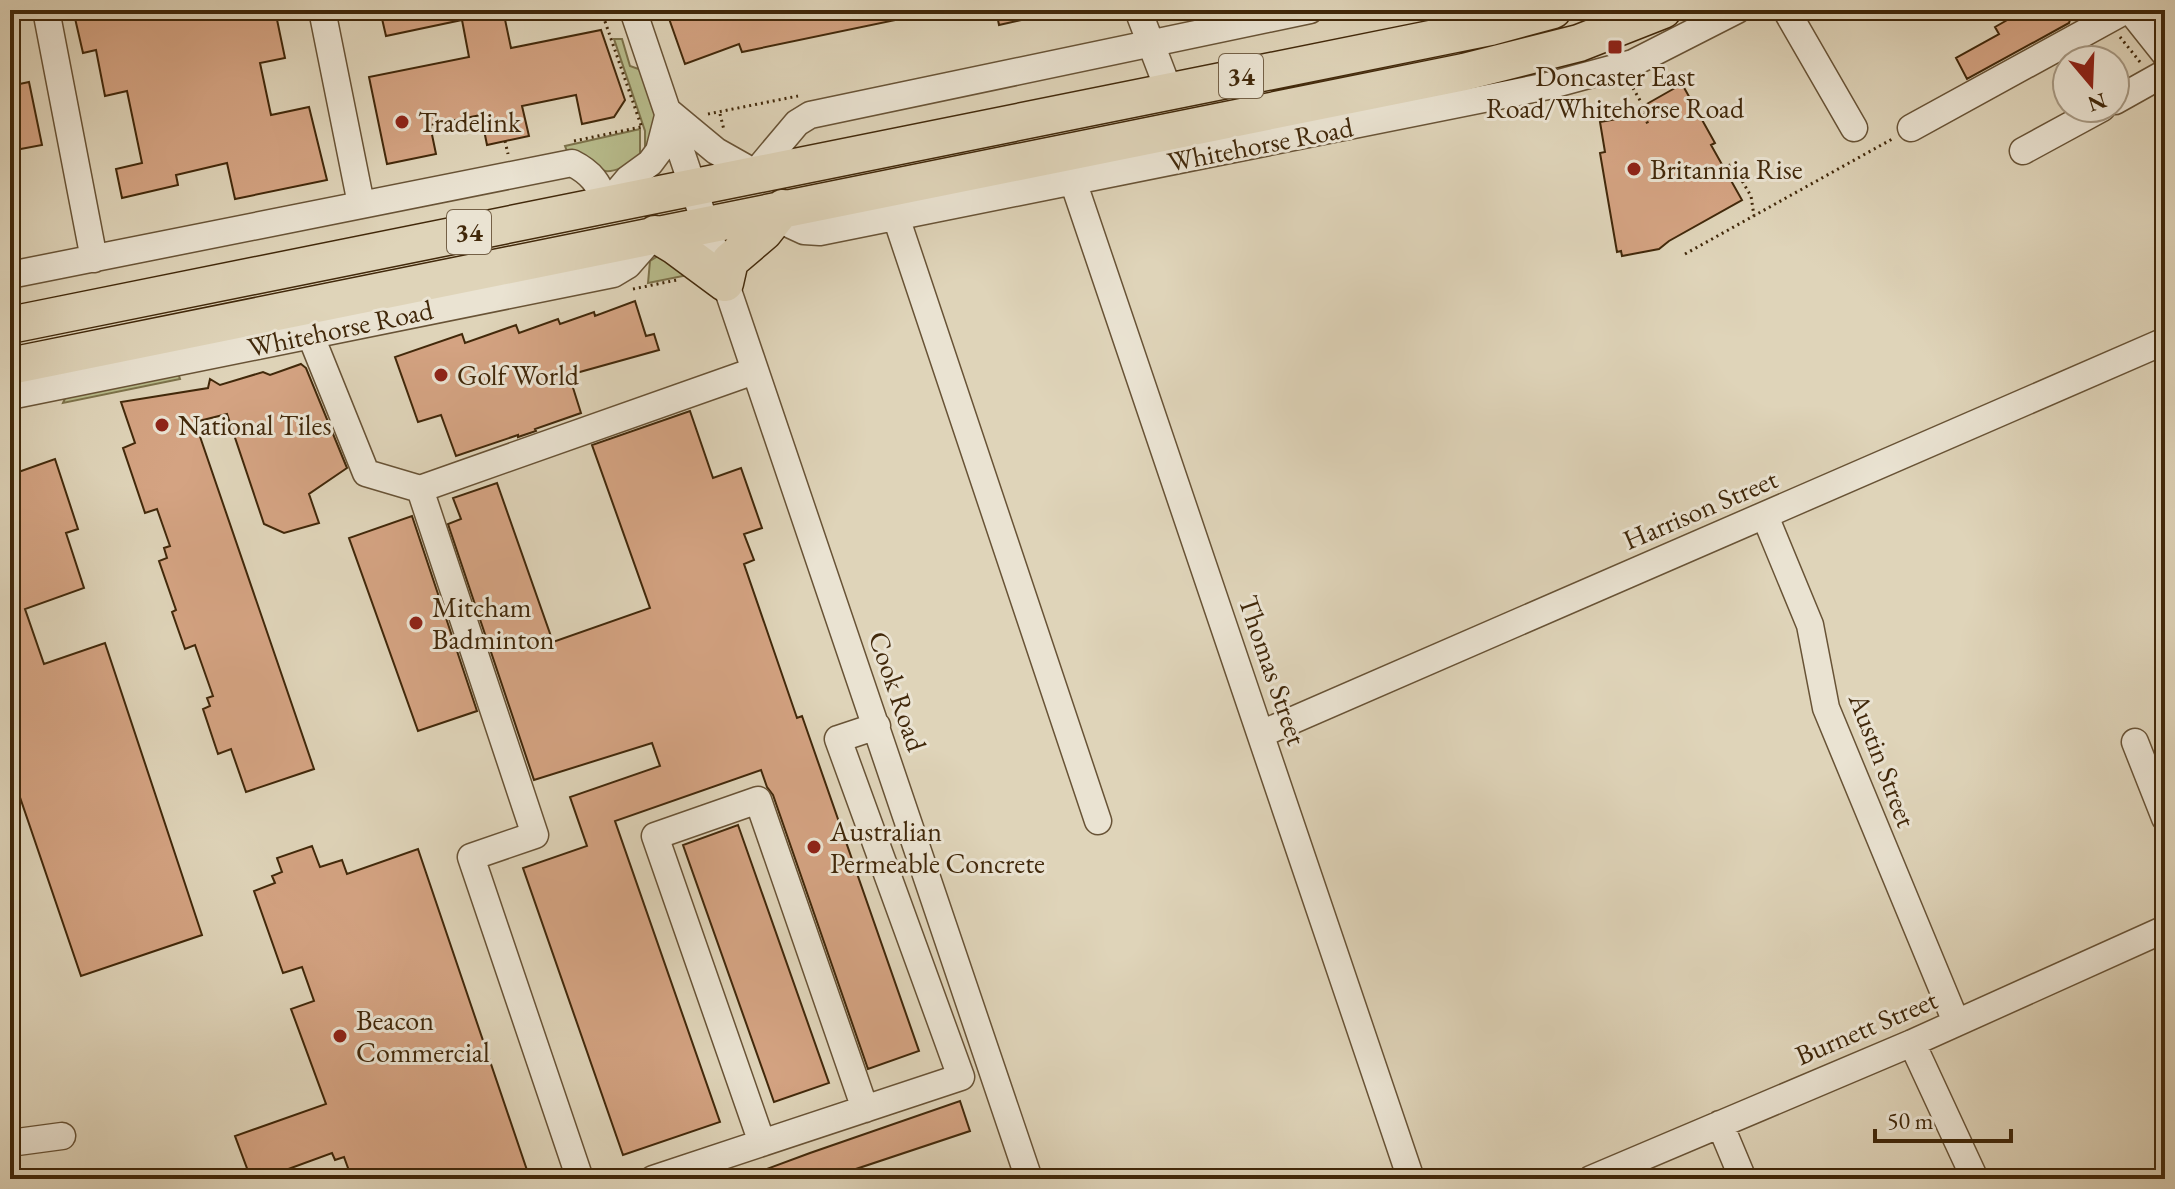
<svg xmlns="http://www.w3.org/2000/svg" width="2175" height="1189" font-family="'EB Garamond',serif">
<rect width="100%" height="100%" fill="#dfd4b9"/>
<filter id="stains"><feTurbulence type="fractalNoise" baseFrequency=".0025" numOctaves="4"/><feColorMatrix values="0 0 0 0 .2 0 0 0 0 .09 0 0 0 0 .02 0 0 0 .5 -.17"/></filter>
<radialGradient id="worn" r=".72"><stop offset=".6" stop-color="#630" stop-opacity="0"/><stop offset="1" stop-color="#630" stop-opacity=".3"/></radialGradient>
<path fill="#b7bb8b" stroke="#7c724a" stroke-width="2" d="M 614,39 L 622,39 L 630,66 L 647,72 L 657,122 L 645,153 L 645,131 Z
M 640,129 L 640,158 C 603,181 601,171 567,151 L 565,146 Z
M 658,256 L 680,259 L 683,276 L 648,283 L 650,261 Z
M 178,373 L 180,379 L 63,403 L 66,396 Z"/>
<path fill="#d4a382" stroke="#41280a" stroke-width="2" d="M 91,10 L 275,10 L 285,58 L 260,63 L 271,115 L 309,107 L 327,180 L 235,199 L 227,163 L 176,175 L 178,185 L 122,198 L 116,169 L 142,163 L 127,91 L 105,96 L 96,50 L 83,53 L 74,14 Z
M 380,10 L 503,10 L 511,48 L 601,30 L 625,100 L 614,117 L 582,124 L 576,95 L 522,106 L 529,136 L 487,145 L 481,115 L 430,125 L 436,154 L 387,164 L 369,77 L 469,57 L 462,20 L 386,36 Z
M 666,10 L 910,10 L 910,17 L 742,52 L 739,44 L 685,64 Z
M 996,10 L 1038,10 L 1039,16 L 999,25 Z
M 2013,10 L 2073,10 L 2069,23 L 1967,79 L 1956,58 L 1999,34 L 1995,27 L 2016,15 Z
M 29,82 L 42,145 L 10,151 L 10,86 Z
M 1682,84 L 1715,143 L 1711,145 L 1742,200 L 1669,241 L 1659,249 L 1622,256 L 1621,251 L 1617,252 L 1607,194 L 1600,153 L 1605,152 L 1600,122 L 1650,113 L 1645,105 Z
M 635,301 L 646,336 L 654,334 L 659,350 L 569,375 L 581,413 L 535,429 L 536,431 L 518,437 L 518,435 L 456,456 L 441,415 L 418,422 L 395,357 L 462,334 L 465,343 L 516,325 L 519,333 L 558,319 L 560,324 L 594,312 L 595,316 Z
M 301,364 L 306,368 L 347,468 L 309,494 L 319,523 L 284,533 L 264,524 L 227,414 L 195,422 L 314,769 L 246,792 L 231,749 L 218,754 L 203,709 L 210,706 L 207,698 L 213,696 L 195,645 L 185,649 L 172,612 L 176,610 L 159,561 L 167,558 L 164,548 L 170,546 L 157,509 L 145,513 L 123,448 L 135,443 L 121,402 L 208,388 L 210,379 L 220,385 L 263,372 L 270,375 Z
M 690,411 L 713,478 L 741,468 L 762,528 L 744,534 L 754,560 L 744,564 L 797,718 L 802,716 L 919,1051 L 868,1069 L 773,795 L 767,787 L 761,770 L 615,821 L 720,1122 L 623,1155 L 523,868 L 587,846 L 570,797 L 660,766 L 652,743 L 534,780 L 448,524 L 461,519 L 453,498 L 497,483 L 553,642 L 650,608 L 592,445 Z
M 55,459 L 78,529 L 66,533 L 84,588 L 25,609 L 44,664 L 105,643 L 202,935 L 81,976 L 10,768 L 10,475 Z
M 412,516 L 477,711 L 418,731 L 349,538 Z
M 738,825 L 829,1083 L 774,1102 L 683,845 Z
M 312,846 L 320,867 L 342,860 L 347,874 L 418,849 L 530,1179 L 352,1179 L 344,1157 L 335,1160 L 332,1153 L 261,1179 L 251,1179 L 235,1136 L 326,1104 L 291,1009 L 314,1001 L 302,967 L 283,973 L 254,891 L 275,883 L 272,876 L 282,872 L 277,858 Z
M 960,1101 L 970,1131 L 853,1170 L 856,1179 L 745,1179 L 745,1177 L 810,1153 Z"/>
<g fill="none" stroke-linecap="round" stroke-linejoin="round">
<g stroke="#685336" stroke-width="29">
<path id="minor" d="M 46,10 L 94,259
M 322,10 L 361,204
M 633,10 L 1029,1179
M 1138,10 L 1169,91
M 1786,10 L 1854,128
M 2130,10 L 2165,54
M 2115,101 L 2165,73
M 1911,128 L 2126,10
M 2023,151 L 2102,108
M 1073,181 L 1411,1179
M 783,208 L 791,225 L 804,231 L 820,232 L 1548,86 L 1633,63 L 1737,10
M 896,217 L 1098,821
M 10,275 L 572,163 C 592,173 598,183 607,204 L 628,179 L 650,163 L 659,151 L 669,112 L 716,151 L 755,173 L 797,123 L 810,115 L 1310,10
M 310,334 L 366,473 L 420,489 L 754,371
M 10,396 L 613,274 L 628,265 L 655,234
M 420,489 L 535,835 L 471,857 L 580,1179
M 1765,516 L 1810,625 L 1826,708 L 1956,1022
M 1261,734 L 2165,341
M 2135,742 L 2165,818
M 1912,1043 L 1975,1179
M 1720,1124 L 1743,1179
M 10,1143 L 62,1136
M 762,1143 L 655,836 L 758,800 L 865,1109
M 653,1179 L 961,1077 L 838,739 L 877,726
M 1591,1179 L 1912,1043 L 2165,929"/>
</g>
<g stroke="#41280a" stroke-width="39">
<path id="highway" d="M 655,234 L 675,246 L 725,283 L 730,261 L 764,232 L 783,208
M 10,325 L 1490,27 L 1553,10
M 10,366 L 1464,72 L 1579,43 L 1663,10"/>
</g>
<path stroke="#41280a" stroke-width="3" stroke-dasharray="2 4" stroke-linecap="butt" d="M 601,10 L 642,128
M 2120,37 L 2140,62
M 1633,88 L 1649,116
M 1646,112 L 1643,114 L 1648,124
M 708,114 L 798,96
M 720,114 L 724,130
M 505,141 L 508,154
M 574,141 L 641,127
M 1723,168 L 1732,164 L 1751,196 L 1754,216
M 1685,254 L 1894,138
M 633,289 L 677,280"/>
<use href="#minor" stroke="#eae3d2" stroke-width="26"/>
<use href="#highway" stroke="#dfd4b9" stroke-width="36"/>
</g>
<g fill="#8f2418" stroke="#eae3d2" stroke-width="3">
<rect x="1607" y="39" width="16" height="16" rx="4"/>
<circle cx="402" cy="122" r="8"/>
<circle cx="1634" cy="169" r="8"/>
<circle cx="441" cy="375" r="8"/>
<circle cx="162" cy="425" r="8"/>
<circle cx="416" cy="623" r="8"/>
<circle cx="814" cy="847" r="8"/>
<circle cx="340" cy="1036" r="8"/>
</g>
<g text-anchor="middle" stroke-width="6" stroke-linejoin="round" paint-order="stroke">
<g fill="#eae3d2" stroke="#746046" stroke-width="2">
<rect x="1219" y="54" width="44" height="44" rx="6"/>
<rect x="447" y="210" width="44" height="44" rx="6"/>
</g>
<g font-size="26" font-weight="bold" fill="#41280a">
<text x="1241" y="85">34</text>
<text x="469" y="241">34</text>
</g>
<g font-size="28" fill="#41280a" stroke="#eae3d2" text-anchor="start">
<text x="1615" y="86" text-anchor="middle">Doncaster East<tspan x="1615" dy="32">Road/Whitehorse Road</tspan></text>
<text x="418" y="132">Tradelink</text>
<text x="1650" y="179">Britannia Rise</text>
<text x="457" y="385">Golf World</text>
<text x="178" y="435">National Tiles</text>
<text x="432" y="617">Mitcham<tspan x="432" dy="32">Badminton</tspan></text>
<text x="830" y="841">Australian<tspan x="830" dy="32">Permeable Concrete</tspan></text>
<text x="356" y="1030">Beacon<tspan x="356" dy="32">Commercial</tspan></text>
</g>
<g font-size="28" fill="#41280a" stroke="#eae3d2">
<text transform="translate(1260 144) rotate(-11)" y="10">Whitehorse Road</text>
<text transform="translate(340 328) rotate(-12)" y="10">Whitehorse Road</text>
<text transform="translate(1700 509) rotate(-23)" y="10">Harrison Street</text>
<text transform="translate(1273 670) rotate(71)" y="10">Thomas Street</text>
<text transform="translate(898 691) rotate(71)" y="10">Cook Road</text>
<text transform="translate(1883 760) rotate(69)" y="10">Austin Street</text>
<text transform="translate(1866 1027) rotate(-23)" y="10">Burnett Street</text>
</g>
</g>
<rect width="2175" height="1189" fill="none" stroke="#dfd4b9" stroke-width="40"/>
<rect x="12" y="12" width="2151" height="1165" fill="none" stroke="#41280a" stroke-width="4"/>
<rect x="20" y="20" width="2135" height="1149" fill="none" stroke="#41280a" stroke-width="2"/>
<g transform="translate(2091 84) rotate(161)"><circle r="38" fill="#eae3d2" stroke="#a69882" stroke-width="2"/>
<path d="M0-6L14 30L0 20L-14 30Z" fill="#8f2418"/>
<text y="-12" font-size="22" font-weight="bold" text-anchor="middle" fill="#41280a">N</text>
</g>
<path d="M1875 1129v12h136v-12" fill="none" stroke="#41280a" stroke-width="4"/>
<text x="1887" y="1129" font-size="24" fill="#41280a" stroke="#eae3d2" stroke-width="6" paint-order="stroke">50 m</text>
<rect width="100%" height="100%" filter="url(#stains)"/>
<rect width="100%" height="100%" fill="url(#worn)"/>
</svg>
